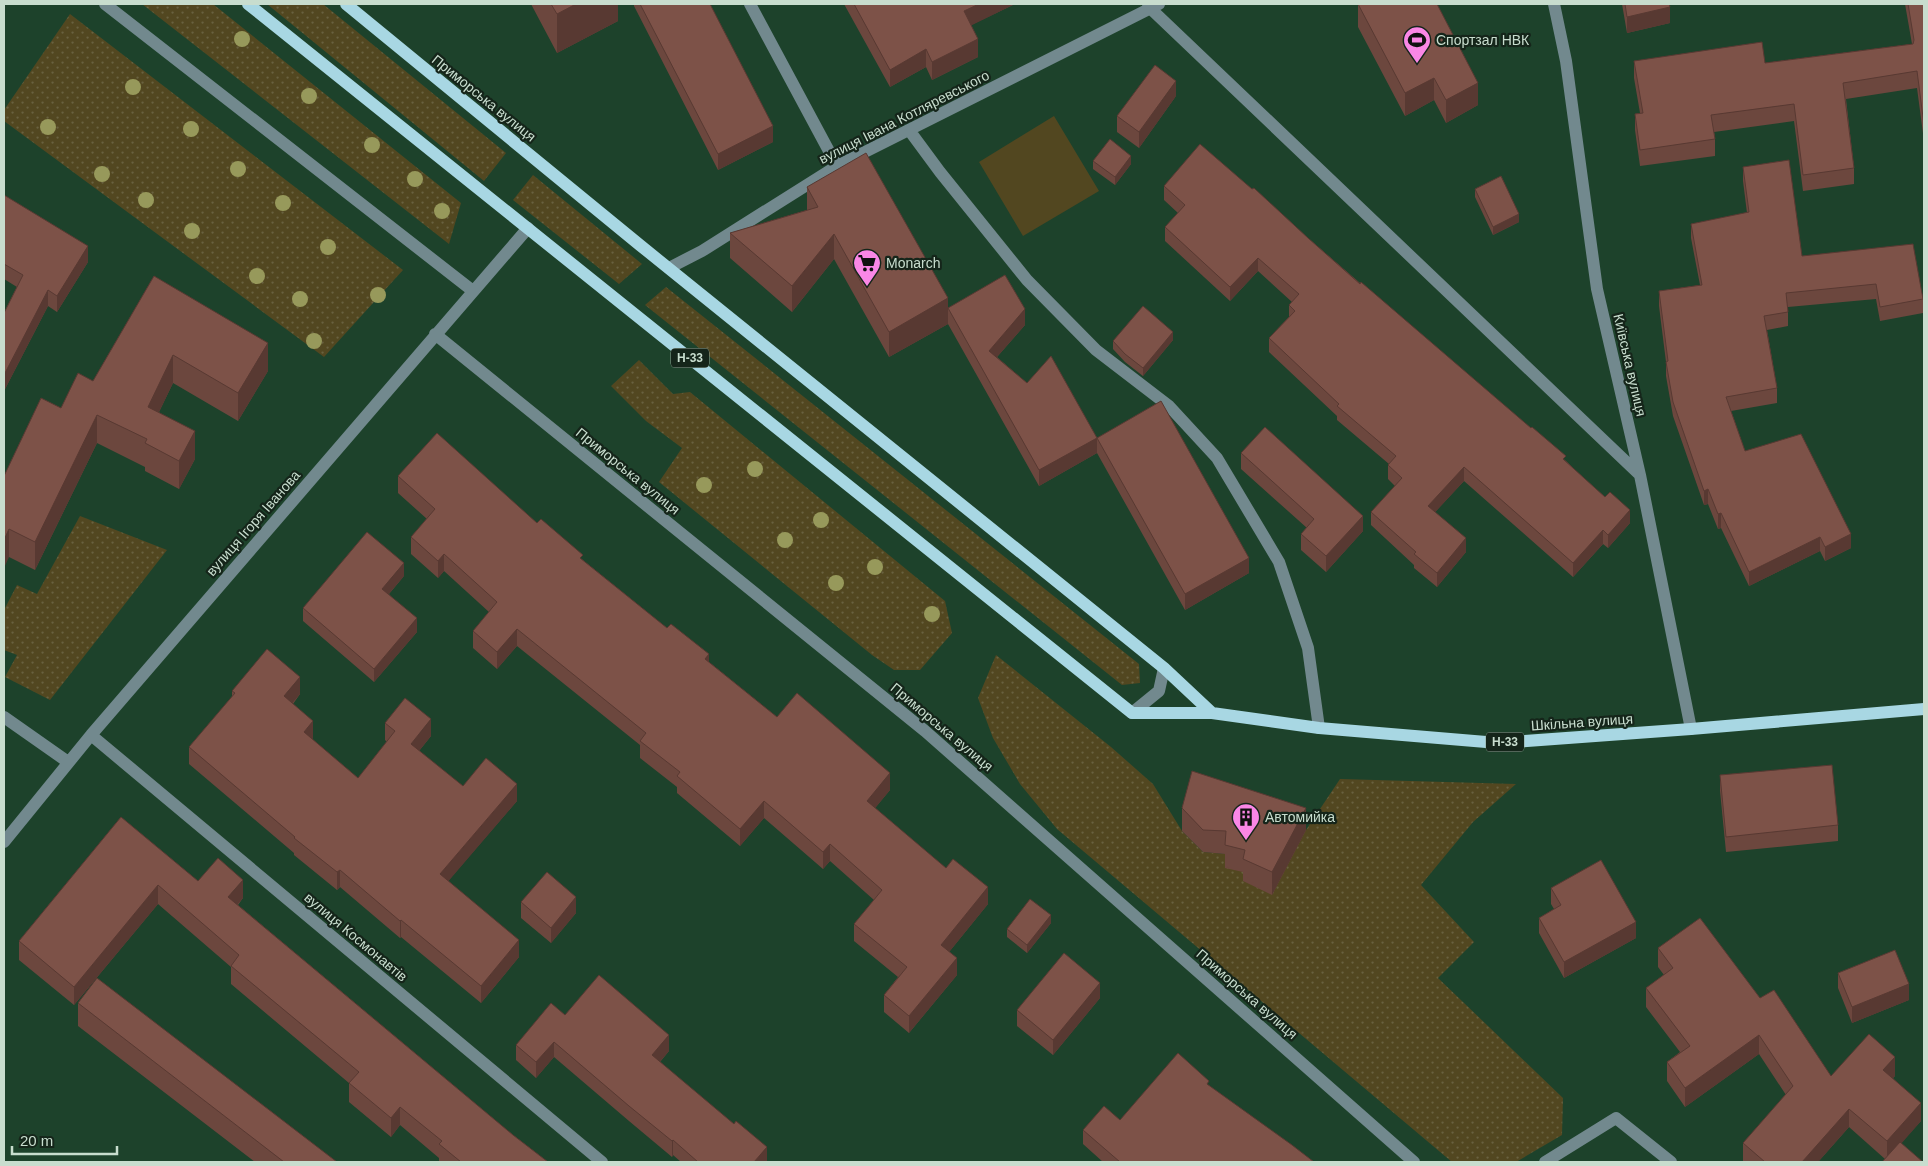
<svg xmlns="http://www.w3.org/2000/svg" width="1928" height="1166" font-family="Helvetica,sans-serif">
<defs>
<pattern id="grass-dots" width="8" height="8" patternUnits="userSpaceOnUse" patternTransform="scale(1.25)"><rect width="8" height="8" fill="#524720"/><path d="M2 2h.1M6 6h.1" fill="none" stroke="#69613f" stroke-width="1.8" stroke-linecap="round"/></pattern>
</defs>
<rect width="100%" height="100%" fill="#1d422b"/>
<path fill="url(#grass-dots)" d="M 142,4 L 213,4 L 461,203 L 449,244 Z
M 267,4 L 323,4 L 506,153 L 484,181 Z
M 70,14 L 403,270 L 324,357 L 4,121 L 4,110 Z
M 533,175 L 642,264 L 619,284 L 513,200 Z
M 666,287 L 1139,664 L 1140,683 L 1122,685 L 645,305 Z
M 639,360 L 673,394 L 690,392 L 945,601 L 952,633 L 920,670 L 894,670 L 872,655 L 659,482 L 682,448 L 646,421 L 611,386 Z
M 80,516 L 167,550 L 50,700 L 5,677 L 17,655 L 4,650 L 4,610 L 17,585 L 37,594 Z
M 996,655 L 1111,747 L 1153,784 L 1182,831 L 1203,852 L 1226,854 L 1306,830 L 1340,779 L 1516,784 L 1473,822 L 1421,885 L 1474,942 L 1438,978 L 1563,1098 L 1562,1135 L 1516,1162 L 1452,1162 L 1057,829 L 1020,784 L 993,738 L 978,698 Z"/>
<path fill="#524720" d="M 1054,116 L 1099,191 L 1023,236 L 979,162 Z"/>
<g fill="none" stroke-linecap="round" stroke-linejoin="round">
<path stroke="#72898e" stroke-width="12" d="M 105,4 L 473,291
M 750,4 L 837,166
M 1148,4 L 1151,9 L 1640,475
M 1554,4 L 1566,61 L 1597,289 L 1640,475 L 1691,729
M 909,130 L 940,172 L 1027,280 L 1096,350 L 1169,406 L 1217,458 L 1279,562 L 1308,648 L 1319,728
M 669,268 L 702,251 L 837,166 L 1159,4
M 435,334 L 925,731 L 1414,1162
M 1132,713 L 1159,691 L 1164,668
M 4,717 L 68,762
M 91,735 L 602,1162
M 4,842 L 91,735 L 528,228
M 1545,1162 L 1616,1118 L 1671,1162"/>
<path stroke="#a8d7e3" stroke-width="12" d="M 248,4 L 1132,713 L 1212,713 L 1319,728 L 1498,743 L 1691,729 L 1924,709
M 346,4 L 641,246 L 1164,668 L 1212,713"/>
</g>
<g fill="#97995b">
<circle cx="242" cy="39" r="8"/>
<circle cx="133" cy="87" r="8"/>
<circle cx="309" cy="96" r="8"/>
<circle cx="48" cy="127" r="8"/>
<circle cx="191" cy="129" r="8"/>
<circle cx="372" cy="145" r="8"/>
<circle cx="238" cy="169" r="8"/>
<circle cx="102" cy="174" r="8"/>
<circle cx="415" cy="179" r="8"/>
<circle cx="146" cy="200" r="8"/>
<circle cx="283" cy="203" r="8"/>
<circle cx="442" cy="211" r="8"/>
<circle cx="192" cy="231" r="8"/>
<circle cx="328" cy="247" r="8"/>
<circle cx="257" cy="276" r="8"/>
<circle cx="378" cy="295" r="8"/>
<circle cx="300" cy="299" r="8"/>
<circle cx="314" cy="341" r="8"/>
<circle cx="755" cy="469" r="8"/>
<circle cx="704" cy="485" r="8"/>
<circle cx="821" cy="520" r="8"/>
<circle cx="785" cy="540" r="8"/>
<circle cx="875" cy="567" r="8"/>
<circle cx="836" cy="583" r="8"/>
<circle cx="932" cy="614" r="8"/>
</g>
<path fill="#6c473e" d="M 531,4 L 618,4 L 618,21 L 557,53 Z
M 634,4 L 710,4 L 773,142 L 718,170 L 634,6 Z
M 844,4 L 1015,4 L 971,25 L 978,57 L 932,80 L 926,67 L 890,87 Z
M 1358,4 L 1478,105 L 1446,123 L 1434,100 L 1405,116 L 1358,27 Z
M 1622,4 L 1669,4 L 1670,23 L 1627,33 Z
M 1905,4 L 1924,4 L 1924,141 L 1917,88 L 1846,99 L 1854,168 L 1854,184 L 1803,191 L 1794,121 L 1714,132 L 1715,139 L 1715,156 L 1640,166 L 1635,130 L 1635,114 L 1640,113 L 1634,78 L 1634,61 L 1765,63 L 1912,44 Z
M 1176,96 L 1139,148 L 1117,132 L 1117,116 Z
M 1093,161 L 1131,164 L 1115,185 L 1093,169 Z
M 1743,167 L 1802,256 L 1923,299 L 1923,313 L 1880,321 L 1876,299 L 1788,307 L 1788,326 L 1767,330 L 1777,388 L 1777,403 L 1731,411 L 1745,451 L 1851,548 L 1825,561 L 1820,551 L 1749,586 L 1721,528 L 1718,529 L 1708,504 L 1704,505 L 1673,416 L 1666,376 L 1666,362 L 1659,306 L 1659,291 L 1700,285 L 1691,238 L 1691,224 L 1747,213 L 1743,181 Z
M 1164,186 L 1308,238 L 1566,461 L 1630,523 L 1608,548 L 1603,544 L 1573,577 L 1464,481 L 1435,512 L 1466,552 L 1437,587 L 1414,568 L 1414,565 L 1371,525 L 1371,512 L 1395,486 L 1388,479 L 1388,465 L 1389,464 L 1337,420 L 1337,416 L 1269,352 L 1269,338 L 1289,317 L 1289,305 L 1292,302 L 1258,271 L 1230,301 L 1165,241 L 1165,227 L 1178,213 L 1164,200 Z
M 807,187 L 948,308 L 1025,325 L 997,357 L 1027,383 L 1097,438 L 1249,573 L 1185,610 L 1097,453 L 1039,486 L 948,324 L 889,357 L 834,259 L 792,312 L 730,258 L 730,233 L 807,210 Z
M 1475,189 L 1519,222 L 1493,235 L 1475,197 Z
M 4,195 L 88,262 L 57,312 L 48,306 L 4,391 L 4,313 L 17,287 L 4,279 Z
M 154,276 L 268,371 L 238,421 L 173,383 L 159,412 L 195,459 L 179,489 L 145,471 L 145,467 L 97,443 L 35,570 L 9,557 L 4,476 L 61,408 L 93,381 Z
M 1173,340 L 1143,376 L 1125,362 L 1113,349 L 1113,341 Z
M 1241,453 L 1363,531 L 1326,572 L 1301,550 L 1301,534 L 1307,528 L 1241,469 Z
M 398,476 L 537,523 L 777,717 L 890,790 L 875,808 L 988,904 L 949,952 L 957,975 L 909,1033 L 884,1012 L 884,995 L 898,977 L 854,941 L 854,924 L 874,900 L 830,861 L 823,869 L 764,818 L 740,846 L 677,793 L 677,787 L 640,758 L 640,745 L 517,646 L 497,669 L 473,648 L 473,631 L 489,612 L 444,571 L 438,578 L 411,554 L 411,537 L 427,519 L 398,493 Z
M 404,576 L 389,594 L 417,632 L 374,682 L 303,621 L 303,608 Z
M 232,691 L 300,694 L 293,704 L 313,738 L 312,739 L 358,778 L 387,742 L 385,740 L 385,723 L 431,736 L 419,751 L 463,786 L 517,801 L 448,881 L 519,957 L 481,1003 L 401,937 L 400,938 L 340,887 L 337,890 L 294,855 L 294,853 L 189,764 L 189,747 L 232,697 Z
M 1720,775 L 1838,825 L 1838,841 L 1726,852 L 1720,791 Z
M 1182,808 L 1306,830 L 1272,895 L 1243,881 L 1243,872 L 1225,868 L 1225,854 L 1203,852 L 1182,831 Z
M 121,817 L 198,881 L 243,898 L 238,905 L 513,1135 L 548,1162 L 439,1162 L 439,1158 L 400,1125 L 391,1137 L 349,1102 L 349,1083 L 231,984 L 231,967 L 158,904 L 74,1005 L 19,960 L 19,941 Z
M 1551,888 L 1636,938 L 1564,978 L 1539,933 L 1539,918 L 1554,909 L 1551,904 Z
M 521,902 L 576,913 L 551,943 L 521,918 Z
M 1051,923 L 1027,953 L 1007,937 L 1007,929 Z
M 1658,948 L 1760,998 L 1831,1076 L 1895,1076 L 1893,1078 L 1921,1121 L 1901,1143 L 1885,1159 L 1849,1127 L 1818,1162 L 1743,1162 L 1743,1143 L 1786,1095 L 1759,1054 L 1685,1107 L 1667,1081 L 1667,1062 L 1680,1052 L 1646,1007 L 1646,988 L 1664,975 L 1658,967 Z
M 1838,973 L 1909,1000 L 1852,1023 L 1838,988 Z
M 1100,998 L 1053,1055 L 1017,1026 L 1017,1010 Z
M 78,1003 L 337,1162 L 255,1162 L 78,1026 Z
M 565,1015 L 669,1051 L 660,1062 L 767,1162 L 681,1162 L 673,1155 L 672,1157 L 629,1121 L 554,1057 L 536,1078 L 516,1060 L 516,1045 Z
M 1209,1086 L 1314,1162 L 1103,1162 L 1083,1144 L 1083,1130 L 1120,1120 Z"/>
<path fill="#583932" d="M 576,4 L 618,4 L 618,21 L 557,53 L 557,14 Z
M 979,4 L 1015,4 L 964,29 L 964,11 Z
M 1670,7 L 1670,23 L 1627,33 L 1627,17 Z
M 978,39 L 978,57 L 932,80 L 932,62 Z
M 926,49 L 926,67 L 890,87 L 890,70 Z
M 1434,78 L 1434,100 L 1405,116 L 1405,93 Z
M 1176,81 L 1176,96 L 1139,148 L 1139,132 Z
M 1478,83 L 1478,105 L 1446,123 L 1446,100 Z
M 773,126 L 773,142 L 718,170 L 718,154 Z
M 1131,156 L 1131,164 L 1115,185 L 1115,177 Z
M 1519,214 L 1519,222 L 1493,235 L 1493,227 Z
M 834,234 L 834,259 L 792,312 L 792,286 Z
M 88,246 L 88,262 L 57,312 L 57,296 Z
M 1258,258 L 1258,271 L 1230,301 L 1230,287 Z
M 48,290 L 48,306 L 4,391 L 4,375 Z
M 948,298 L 948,324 L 889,357 L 889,332 Z
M 1025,309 L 1025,325 L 989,366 L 989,351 Z
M 1173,332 L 1173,340 L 1143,376 L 1143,368 Z
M 268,343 L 268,371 L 238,421 L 238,393 Z
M 173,355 L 173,383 L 148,435 L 148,407 Z
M 97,415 L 97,443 L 35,570 L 35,542 Z
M 195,431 L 195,459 L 179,489 L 179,461 Z
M 1097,438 L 1097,453 L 1039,486 L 1039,470 Z
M 1464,467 L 1464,481 L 1428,520 L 1428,506 Z
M 1708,489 L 1708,504 L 1704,505 L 1704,491 Z
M 1630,510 L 1630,523 L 1608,548 L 1608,535 Z
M 1721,513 L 1721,528 L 1718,529 L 1718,514 Z
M 1363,516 L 1363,531 L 1326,572 L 1326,556 Z
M 9,529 L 9,557 L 4,568 L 4,540 Z
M 1603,530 L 1603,544 L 1573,577 L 1573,563 Z
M 1851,534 L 1851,548 L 1825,561 L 1825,547 Z
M 1820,537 L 1820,551 L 1749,586 L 1749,572 Z
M 1466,538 L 1466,552 L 1437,587 L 1437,573 Z
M 444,554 L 444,571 L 438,578 L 438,561 Z
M 1249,558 L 1249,573 L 1185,610 L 1185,594 Z
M 404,563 L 404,576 L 382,602 L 382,589 Z
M 417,618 L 417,632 L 374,682 L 374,669 Z
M 517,629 L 517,646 L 497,669 L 497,652 Z
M 709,654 L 709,671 L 705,659 Z
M 300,677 L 300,694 L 284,713 L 284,696 Z
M 431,719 L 431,736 L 411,761 L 411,744 Z
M 313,721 L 313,738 L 304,749 L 304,732 Z
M 890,773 L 890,790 L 867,818 L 867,801 Z
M 517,784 L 517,801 L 440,891 L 440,874 Z
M 764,801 L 764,818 L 740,846 L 740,829 Z
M 1306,808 L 1306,830 L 1272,895 L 1272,872 Z
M 830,844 L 830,861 L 823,869 L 823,852 Z
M 340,870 L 340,887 L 337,890 L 337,872 Z
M 243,880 L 243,898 L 228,915 L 228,897 Z
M 158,885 L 158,904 L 74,1005 L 74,987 Z
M 988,887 L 988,904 L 941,962 L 941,945 Z
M 576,897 L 576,913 L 551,943 L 551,928 Z
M 1051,915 L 1051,923 L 1027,953 L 1027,945 Z
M 401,920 L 401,937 L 400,938 L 400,921 Z
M 1636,922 L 1636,938 L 1564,978 L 1564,962 Z
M 519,940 L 519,957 L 481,1003 L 481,986 Z
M 957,958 L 957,975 L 909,1033 L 909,1016 Z
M 1100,983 L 1100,998 L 1053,1055 L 1053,1040 Z
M 1909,984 L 1909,1000 L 1852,1023 L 1852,1007 Z
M 669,1035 L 669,1051 L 652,1071 L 652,1055 Z
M 1759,1035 L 1759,1054 L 1685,1107 L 1685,1088 Z
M 554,1042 L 554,1057 L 536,1078 L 536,1062 Z
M 1895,1057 L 1895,1076 L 1883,1089 L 1883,1070 Z
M 1921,1103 L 1921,1121 L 1887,1160 L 1887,1141 Z
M 400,1107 L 400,1125 L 391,1137 L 391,1118 Z
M 1849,1109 L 1849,1127 L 1818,1162 L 1802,1162 Z
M 673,1140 L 673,1155 L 672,1157 L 672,1141 Z
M 767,1147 L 767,1162 L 754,1162 Z"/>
<path fill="#7d5248" stroke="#583932" d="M 551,4 L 576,4 L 557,14 Z
M 640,4 L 710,4 L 773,126 L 718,154 Z
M 854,4 L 979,4 L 964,11 L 978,39 L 932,62 L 926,49 L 890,70 Z
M 1358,4 L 1437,4 L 1478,83 L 1446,100 L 1434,78 L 1405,93 Z
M 1625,4 L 1669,4 L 1670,7 L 1627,17 Z
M 1908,4 L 1924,4 L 1924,125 L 1917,71 L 1843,83 L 1854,168 L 1803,175 L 1794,104 L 1711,115 L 1715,139 L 1640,150 L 1635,114 L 1643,113 L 1634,61 L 1762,42 L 1765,63 L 1913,44 L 1914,40 Z
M 1155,65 L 1176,81 L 1139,132 L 1117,116 Z
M 1110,139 L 1131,156 L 1115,177 L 1093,161 Z
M 1200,144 L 1252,189 L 1254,188 L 1308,238 L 1360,284 L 1361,282 L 1531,428 L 1532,427 L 1566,456 L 1563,459 L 1605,497 L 1610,492 L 1630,510 L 1608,535 L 1603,530 L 1573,563 L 1464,467 L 1428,506 L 1466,538 L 1437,573 L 1414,554 L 1416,552 L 1371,512 L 1402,478 L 1388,465 L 1396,456 L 1337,406 L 1339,404 L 1269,338 L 1295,311 L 1289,305 L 1299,294 L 1258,258 L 1230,287 L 1165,227 L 1185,205 L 1164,186 Z
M 866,153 L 948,298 L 889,332 L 834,234 L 792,286 L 730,233 L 818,207 L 807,187 Z
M 1789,160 L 1802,256 L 1913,244 L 1923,299 L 1880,307 L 1876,284 L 1786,293 L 1788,312 L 1764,316 L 1777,388 L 1726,397 L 1745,451 L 1801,434 L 1851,534 L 1825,547 L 1820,537 L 1749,572 L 1721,513 L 1718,514 L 1708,489 L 1704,491 L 1673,402 L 1666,362 L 1668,361 L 1659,291 L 1702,285 L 1691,224 L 1749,212 L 1743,167 Z
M 1501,176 L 1519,214 L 1493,227 L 1475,189 Z
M 4,195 L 88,246 L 57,296 L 48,290 L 4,375 L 4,313 L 23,275 L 4,264 Z
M 1005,275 L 1025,309 L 989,351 L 1027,383 L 1051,356 L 1097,438 L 1039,470 L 948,308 Z
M 154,276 L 268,343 L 238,393 L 173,355 L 148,407 L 195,431 L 179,461 L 145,443 L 147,439 L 97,415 L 35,542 L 9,529 L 4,540 L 4,476 L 41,398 L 61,408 L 78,373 L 93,381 Z
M 1143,306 L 1173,332 L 1143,368 L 1125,354 L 1113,341 Z
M 1161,401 L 1249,558 L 1185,594 L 1097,438 Z
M 1265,427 L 1363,516 L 1326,556 L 1301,534 L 1314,519 L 1241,453 Z
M 437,433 L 537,523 L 541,519 L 583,555 L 580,558 L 667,628 L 671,624 L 709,654 L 705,659 L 777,717 L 797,693 L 890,773 L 867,801 L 946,868 L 953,859 L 988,887 L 941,945 L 957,958 L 909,1016 L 884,995 L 907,967 L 854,924 L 882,890 L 830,844 L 823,852 L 764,801 L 740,829 L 677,776 L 680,772 L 640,741 L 646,733 L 517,629 L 497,652 L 473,631 L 497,602 L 444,554 L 438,561 L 411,537 L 435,509 L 398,476 Z
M 367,532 L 404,563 L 382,589 L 417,618 L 374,669 L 303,608 Z
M 267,649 L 300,677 L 284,696 L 313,721 L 304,732 L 358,778 L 395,731 L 385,723 L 405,698 L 431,719 L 411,744 L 463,786 L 486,758 L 517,784 L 440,874 L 519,940 L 481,986 L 401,920 L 400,921 L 340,870 L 337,872 L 294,838 L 295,837 L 189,747 L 235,693 L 232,691 Z
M 1832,765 L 1838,825 L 1726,837 L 1720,775 Z
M 1192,771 L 1306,808 L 1272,872 L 1243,859 L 1245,850 L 1225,845 L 1226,831 L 1203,830 L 1182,808 Z
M 121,817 L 198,881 L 218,858 L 243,880 L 228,897 L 513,1135 L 548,1162 L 461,1162 L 439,1144 L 442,1141 L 400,1107 L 391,1118 L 349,1083 L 359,1072 L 231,966 L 239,955 L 158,885 L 74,987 L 19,941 Z
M 1601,860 L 1636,922 L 1564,962 L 1539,918 L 1561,905 L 1551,888 Z
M 547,872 L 576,897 L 551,928 L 521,902 Z
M 1030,899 L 1051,915 L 1027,945 L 1007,929 Z
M 1700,918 L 1760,998 L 1774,990 L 1831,1076 L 1869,1034 L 1895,1057 L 1883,1070 L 1921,1103 L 1887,1141 L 1849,1109 L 1802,1162 L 1765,1162 L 1743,1143 L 1793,1086 L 1759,1035 L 1685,1088 L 1667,1062 L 1690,1046 L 1646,988 L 1673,968 L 1658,948 Z
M 1895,950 L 1909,984 L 1852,1007 L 1838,973 Z
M 1064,953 L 1100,983 L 1053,1040 L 1017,1010 Z
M 599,975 L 669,1035 L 652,1055 L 734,1124 L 736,1121 L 767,1147 L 754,1162 L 698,1162 L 673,1140 L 672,1141 L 629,1106 L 554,1042 L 536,1062 L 516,1045 L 551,1003 L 565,1015 Z
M 97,978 L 337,1162 L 284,1162 L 78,1003 Z
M 1178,1053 L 1209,1081 L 1207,1084 L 1292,1145 L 1314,1162 L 1120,1162 L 1083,1130 L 1104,1106 L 1120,1120 Z
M 1900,1142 L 1923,1162 L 1882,1162 Z"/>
<defs>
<g id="stadium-pin" transform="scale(1.4375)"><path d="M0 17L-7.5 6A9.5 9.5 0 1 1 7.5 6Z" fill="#fa87e6" stroke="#15251a"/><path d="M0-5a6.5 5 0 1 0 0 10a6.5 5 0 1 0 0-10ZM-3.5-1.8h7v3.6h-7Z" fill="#111"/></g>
<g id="supermarket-pin" transform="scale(1.4375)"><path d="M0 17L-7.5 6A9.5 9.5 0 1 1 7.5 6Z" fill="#fa87e6" stroke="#15251a"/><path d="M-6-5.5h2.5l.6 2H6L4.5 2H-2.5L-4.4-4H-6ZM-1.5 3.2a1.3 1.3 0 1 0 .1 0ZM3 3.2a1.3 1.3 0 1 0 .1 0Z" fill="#111"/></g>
<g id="building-pin" transform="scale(1.4375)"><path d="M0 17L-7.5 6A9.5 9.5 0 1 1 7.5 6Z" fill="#fa87e6" stroke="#15251a"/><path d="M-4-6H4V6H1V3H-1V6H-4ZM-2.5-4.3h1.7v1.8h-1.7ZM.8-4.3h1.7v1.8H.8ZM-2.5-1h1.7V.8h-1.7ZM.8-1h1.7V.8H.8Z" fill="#111"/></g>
</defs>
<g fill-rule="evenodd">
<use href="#stadium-pin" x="1417" y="40"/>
<use href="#supermarket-pin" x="867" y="263"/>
<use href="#building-pin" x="1246" y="817"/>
</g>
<g text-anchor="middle" stroke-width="4.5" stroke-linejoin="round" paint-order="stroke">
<g fill="#15251a" stroke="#92a698" stroke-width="1">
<rect x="671" y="348.5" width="38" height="19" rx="4"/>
<rect x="1486" y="732.5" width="38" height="19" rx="4"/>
</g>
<g font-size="12" font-weight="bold" fill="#c8ddce">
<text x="690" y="362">Н-33</text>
<text x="1505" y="746">Н-33</text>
</g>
<g font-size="14" fill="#c8ddce" stroke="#15251a" text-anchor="start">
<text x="1436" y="45">Спортзал НВК</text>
<text x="886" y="268">Monarch</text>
<text x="1265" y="822">Автомийка</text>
</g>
<g font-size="14" fill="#c8ddce" stroke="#15251a">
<text transform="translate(484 98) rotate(39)" y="5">Приморська вулиця</text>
<text transform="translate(904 117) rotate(-27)" y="5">вулиця Івана Котляревського</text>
<text transform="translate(1630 365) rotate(77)" y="5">Київська вулиця</text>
<text transform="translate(628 471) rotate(39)" y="5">Приморська вулиця</text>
<text transform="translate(253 523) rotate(-49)" y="5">вулиця Ігоря Іванова</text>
<text transform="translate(1582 722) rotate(-4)" y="5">Шкільна вулиця</text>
<text transform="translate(942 727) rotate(40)" y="5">Приморська вулиця</text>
<text transform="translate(356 937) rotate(40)" y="5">вулиця Космонавтів</text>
<text transform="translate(1247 994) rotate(41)" y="5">Приморська вулиця</text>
</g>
</g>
<rect width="1928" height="1166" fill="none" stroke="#c8ddce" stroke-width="10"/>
<path d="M12 1146v8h105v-8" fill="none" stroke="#c8ddce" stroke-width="2.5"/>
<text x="20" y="1146" font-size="15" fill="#c8ddce" stroke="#15251a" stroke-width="4" paint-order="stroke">20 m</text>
</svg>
